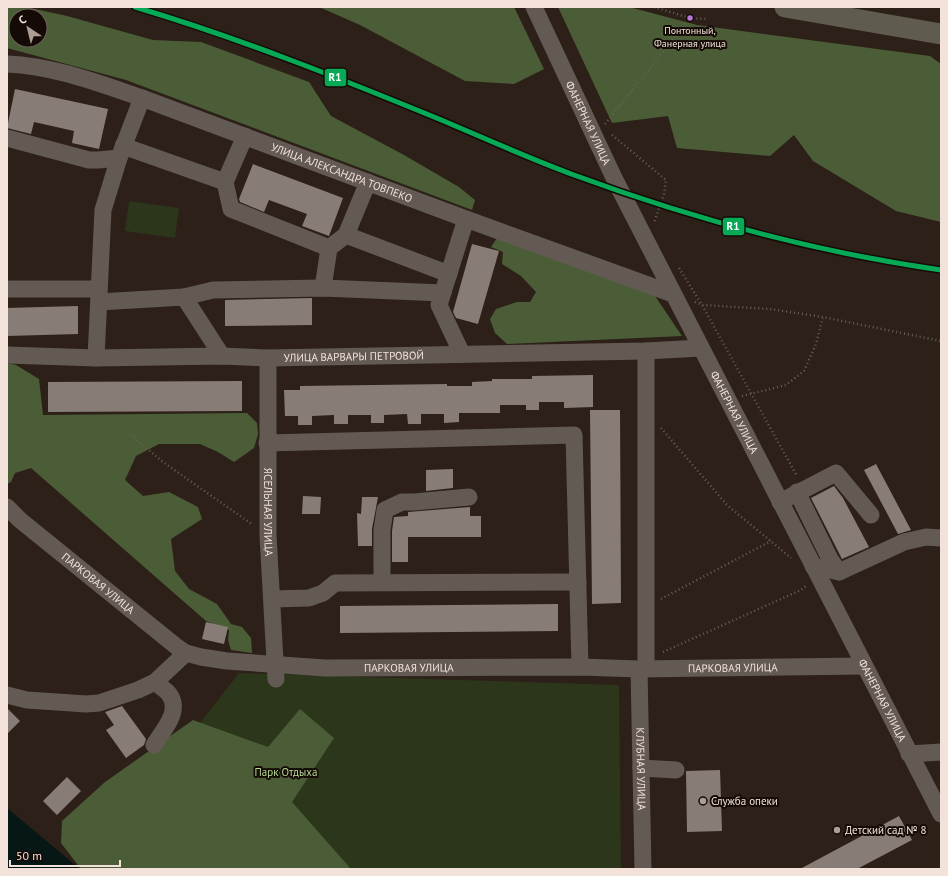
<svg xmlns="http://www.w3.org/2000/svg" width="948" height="876" font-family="'PT Sans',sans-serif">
<rect width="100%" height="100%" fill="#2d2018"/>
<path fill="#2b361b" d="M 129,201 L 179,208 L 175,238 L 125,231 Z
M 239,673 L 619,685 L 621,869 L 86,869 Z"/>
<path fill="#4b5d36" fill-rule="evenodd" d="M 7,7 L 26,7 L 67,16 L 153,40 L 201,42 L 309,82 L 331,116 L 404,155 L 459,187 L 475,200 L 472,210 L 126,80 L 7,48 ZM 16,16 L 40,16 L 40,40 L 16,40 Z
M 319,7 L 514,7 L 544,69 L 514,84 L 465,81 L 360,25 Z
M 558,7 L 629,7 L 697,25 L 930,56 L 941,64 L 941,222 L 896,211 L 813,161 L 794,135 L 770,156 L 677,148 L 668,116 L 612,123 Z
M 497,238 L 651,290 L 682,336 L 507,344 L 495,333 L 490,319 L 496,309 L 517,302 L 530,302 L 536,292 L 521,276 L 502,264 L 503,252 L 491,247 Z
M 7,363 L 16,365 L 39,379 L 43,415 L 247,413 L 257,423 L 258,434 L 254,448 L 234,462 L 218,452 L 200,444 L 159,444 L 136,456 L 125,480 L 143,496 L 169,492 L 198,507 L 202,519 L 171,539 L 175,571 L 189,589 L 217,604 L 231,624 L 242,627 L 251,638 L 252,653 L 231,650 L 228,640 L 229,630 L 206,621 L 31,468 L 15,473 L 11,482 L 7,484 Z
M 300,709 L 334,738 L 292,802 L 351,869 L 81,869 L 61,843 L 62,821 L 105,782 L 193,720 L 268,747 Z"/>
<path fill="#061716" d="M 7,808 L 80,869 L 7,869 Z"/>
<path fill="#887d76" d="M 15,89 L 108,109 L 99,149 L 72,143 L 74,131 L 34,122 L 31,134 L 7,128 Z
M 253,164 L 343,198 L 329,236 L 302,226 L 307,214 L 269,200 L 264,212 L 240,202 L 239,199 Z
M 472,244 L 499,251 L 478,324 L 456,318 L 453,312 Z
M 312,298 L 312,325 L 225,326 L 225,300 Z
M 78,306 L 78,334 L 7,336 L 7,308 Z
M 593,375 L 593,407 L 564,408 L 564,402 L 539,402 L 539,410 L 526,410 L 526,405 L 500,405 L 500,413 L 459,413 L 459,422 L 444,423 L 444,414 L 421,414 L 421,424 L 408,424 L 407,414 L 384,415 L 384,423 L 371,423 L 371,415 L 348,415 L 348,424 L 334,424 L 334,415 L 312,416 L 312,425 L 298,425 L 298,416 L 285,416 L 284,390 L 300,390 L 300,386 L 447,384 L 447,386 L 472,386 L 472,382 L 492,381 L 492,379 L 532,379 L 532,376 Z
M 242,381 L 242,411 L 48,412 L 48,382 Z
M 590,410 L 620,410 L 621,603 L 592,604 Z
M 876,464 L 911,530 L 898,534 L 864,470 Z
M 453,469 L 453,488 L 426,491 L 426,470 Z
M 834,486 L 843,498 L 869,547 L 842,559 L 811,498 Z
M 303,496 L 321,497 L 320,514 L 302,514 Z
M 362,497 L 378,497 L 372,529 L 372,546 L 358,546 L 357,513 L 361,514 Z
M 470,507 L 470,516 L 481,516 L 481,537 L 408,537 L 408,562 L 392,562 L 392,531 L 394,517 L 408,516 L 408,512 Z
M 558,604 L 558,631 L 340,633 L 340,606 Z
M 206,622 L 228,627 L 224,644 L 202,639 Z
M 122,706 L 146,739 L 144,745 L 126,758 L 106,730 L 114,725 L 105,712 Z
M 7,708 L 20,721 L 7,734 Z
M 720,770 L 722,831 L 687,832 L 686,771 Z
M 67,777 L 81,791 L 57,815 L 43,801 Z
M 899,816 L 912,840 L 857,869 L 800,869 Z"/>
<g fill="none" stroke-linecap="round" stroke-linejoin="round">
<path stroke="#685f59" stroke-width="2.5" stroke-dasharray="1 3" stroke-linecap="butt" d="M 654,7 L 690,18 L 708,19
M 605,124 L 690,18
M 612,135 L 666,180 L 664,194 L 654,223
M 679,268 L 702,305 L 797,476
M 695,302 L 702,305 L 770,309 L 823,317 L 941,341
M 742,396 L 786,385 L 804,371 L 816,344 L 823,317
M 661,428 L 727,505 L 791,558
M 131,435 L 163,462 L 253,525
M 661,599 L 771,541
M 663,652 L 801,590 L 807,585"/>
<g stroke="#645a54" stroke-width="17">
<path id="s1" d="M 534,7 L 615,180 L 941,814"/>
<path id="s2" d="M 7,64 C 54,66 98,83 142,98 L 466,219 L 673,294"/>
<path d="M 245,136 L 225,182 L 231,209 L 329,248"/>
<path d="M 7,138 L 89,160 L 98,160 L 119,158"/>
<path d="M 123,146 L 225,182"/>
<path d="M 346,235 L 449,274"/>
<path d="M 323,288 L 329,248 L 346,235 L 368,182"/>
<path d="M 7,289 L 99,289"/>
<path d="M 184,297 L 213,290 L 323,288 L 443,293"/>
<path d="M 99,302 L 184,297 L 222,356"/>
<path d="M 646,351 L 646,668"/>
<path d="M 462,354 L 439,305 L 466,219"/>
<path id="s3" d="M 7,355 L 96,358 L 222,356 L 268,358 L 646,351 L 701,348"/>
<path d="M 96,358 L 103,210 L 119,158 L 142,98"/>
<path id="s4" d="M 268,358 L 268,535 L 276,679"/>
<path d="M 267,443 L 574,435 L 580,667"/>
<path d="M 797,492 L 830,559 L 839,572"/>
<path d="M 780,502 L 836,473 L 871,515"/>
<path id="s5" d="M 7,507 L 20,520 L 177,647 L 186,653 L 201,657 L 227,661 L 325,668 L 580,667 L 639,669 L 864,666"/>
<path d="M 813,566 L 839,572 L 904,542 L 926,537 L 941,538"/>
<path d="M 382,582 L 382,530 L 385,510 L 402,502 L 414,502 L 469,497"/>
<path d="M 272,599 L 309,598 L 323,593 L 335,583 L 578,582"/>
<path id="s6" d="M 639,669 L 643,869"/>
<path d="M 7,695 L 27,700 L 86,704 L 99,703 L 138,690 L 155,682 L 186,653"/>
<path d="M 154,745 C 163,730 182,711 169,694 C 165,689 159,686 155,682"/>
<path d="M 909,754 L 941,752"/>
<path d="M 641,768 L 676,770"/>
</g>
<path stroke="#5f5b4f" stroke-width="21" d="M 785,7 L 941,34"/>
<g stroke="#150b06" stroke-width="8">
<path id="rail-1" d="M 135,7 C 239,38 339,78 439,119 C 484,138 528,158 574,175 C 693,219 816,252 941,270"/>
</g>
<use href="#rail-1" stroke="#06aa56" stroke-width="5"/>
</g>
<circle fill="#ba77d6" stroke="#150b06" stroke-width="1.5" cx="690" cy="18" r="3.5"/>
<g fill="#ad9e95" stroke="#150b06" stroke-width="1.5">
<circle cx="703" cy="801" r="4"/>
<circle cx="837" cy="830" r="4"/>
</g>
<g text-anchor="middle" stroke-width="4" stroke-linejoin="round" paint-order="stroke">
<g font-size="10" fill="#f2e2d9" stroke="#150b06">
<text x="690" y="34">Понтонный,<tspan x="690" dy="13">Фанерная улица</tspan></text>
</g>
<g font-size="11" fill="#f2e2d9" stroke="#150b06">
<text dy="4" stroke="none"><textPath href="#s1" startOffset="128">ФАНЕРНАЯ УЛИЦА</textPath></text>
<text dy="4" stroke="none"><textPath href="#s2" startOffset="353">УЛИЦА АЛЕКСАНДРА ТОВПЕКО</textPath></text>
<text dy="4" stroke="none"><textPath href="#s3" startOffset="347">УЛИЦА ВАРВАРЫ ПЕТРОВОЙ</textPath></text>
<text dy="4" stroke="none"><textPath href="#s1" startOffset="452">ФАНЕРНАЯ УЛИЦА</textPath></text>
<text dy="4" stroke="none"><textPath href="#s4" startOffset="154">ЯСЕЛЬНАЯ УЛИЦА</textPath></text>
<text dy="4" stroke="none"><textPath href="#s5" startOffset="119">ПАРКОВАЯ УЛИЦА</textPath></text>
<text dy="4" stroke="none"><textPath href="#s5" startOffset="779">ПАРКОВАЯ УЛИЦА</textPath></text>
<text dy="4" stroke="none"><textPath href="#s5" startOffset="455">ПАРКОВАЯ УЛИЦА</textPath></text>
<text dy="4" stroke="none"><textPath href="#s1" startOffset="776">ФАНЕРНАЯ УЛИЦА</textPath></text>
<text dy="4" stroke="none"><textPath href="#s6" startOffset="100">КЛУБНАЯ УЛИЦА</textPath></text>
</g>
<g font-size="11" fill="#b3d791" stroke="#150b06">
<text x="286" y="776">Парк Отдыха</text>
</g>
<g font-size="11" fill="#f2e2d9" stroke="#150b06" text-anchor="start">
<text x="711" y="805">Служба опеки</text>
<text x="845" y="834">Детский сад № 8</text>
</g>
</g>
<g stroke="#150b06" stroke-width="1.5">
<rect x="324" y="68" width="23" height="19" rx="4" fill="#06aa56"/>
<rect x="722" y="217" width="23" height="19" rx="4" fill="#06aa56"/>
</g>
<g font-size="11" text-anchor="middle" font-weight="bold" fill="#fff">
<text x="335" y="81">R1</text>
<text x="733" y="230">R1</text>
</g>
<rect width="948" height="876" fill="none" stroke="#f2e2d9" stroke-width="16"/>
<g transform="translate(28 28) rotate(325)"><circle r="19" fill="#150b06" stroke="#6d615a"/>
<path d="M0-3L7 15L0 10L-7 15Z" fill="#ad9e95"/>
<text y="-6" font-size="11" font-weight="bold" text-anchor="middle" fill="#f2e2d9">С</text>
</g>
<path d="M10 860v6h110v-6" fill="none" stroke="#f2e2d9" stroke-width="2"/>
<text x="16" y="860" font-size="12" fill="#f2e2d9" stroke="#150b06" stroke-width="3" paint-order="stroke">50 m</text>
</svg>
